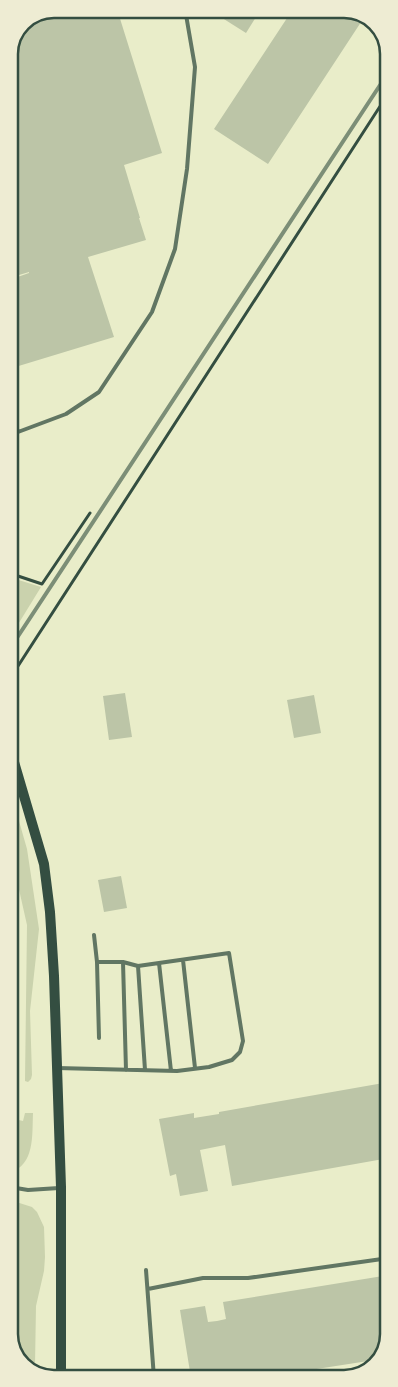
<svg xmlns="http://www.w3.org/2000/svg" width="398" height="1387" font-family="'Space Grotesk',sans-serif">
<rect width="100%" height="100%" fill="#e9edc9"/>
<path fill="#cad2ad" d="M 9,577 L 41,587 L 9,639 Z
M 9,786 L 27,849 L 39,929 L 30,1011 L 32,1075 L 31,1079 L 28,1082 L 25,1081 L 27,925 L 9,845 Z
M 25,1113 L 33,1113 C 32,1136 35,1164 10,1173 L 10,1118 L 23,1121 Z
M 10,1200 L 32,1207 L 37,1212 L 44,1227 L 45,1257 L 44,1271 L 36,1306 L 35,1365 L 33,1371 L 24,1367 L 10,1342 Z"/>
<path fill="#bcc5a7" d="M 54,9 L 117,9 L 162,153 L 124,165 L 140,218 L 139,218 L 146,240 L 88,257 L 114,337 L 12,368 L 9,359 L 9,280 L 29,273 L 29,272 L 9,278 L 9,51 L 22,22 Z
M 208,9 L 261,9 L 246,33 Z
M 293,9 L 350,9 L 365,16 L 268,164 L 214,129 Z
M 125,693 L 132,737 L 109,740 L 103,696 Z
M 314,695 L 321,733 L 294,738 L 287,700 Z
M 121,876 L 127,908 L 104,912 L 98,880 Z
M 389,1082 L 389,1158 L 232,1186 L 225,1145 L 200,1150 L 208,1191 L 180,1196 L 176,1174 L 170,1176 L 159,1119 L 194,1113 L 194,1118 L 219,1114 L 219,1112 Z
M 389,1275 L 389,1333 L 381,1359 L 265,1377 L 191,1378 L 180,1310 L 205,1306 L 208,1322 L 217,1321 L 226,1319 L 223,1302 Z"/>
<g fill="none" stroke-linecap="round" stroke-linejoin="round">
<path stroke="#344e41" stroke-width="3" d="M 9,573 L 42,584 L 90,513
M 9,680 L 388,94"/>
<path stroke="#617663" stroke-width="4" d="M 9,406 L 18,432 L 9,436
M 18,432 L 66,414 L 99,392 L 152,312 L 175,249 L 187,169 L 195,67 L 185,9
M 94,935 L 97,962
M 183,960 L 195,1068
M 159,963 L 171,1071
M 99,1038 L 97,962 L 123,962
M 57,1068 L 177,1071 L 209,1067 L 232,1060 L 240,1052 L 243,1041 L 229,953 L 138,966 L 145,1070
M 126,1070 L 123,962 L 138,966
M 10,1187 L 28,1190 L 59,1188
M 146,1270 L 154,1378
M 148,1289 L 203,1278 L 248,1278 L 389,1258
M 325,1377 L 365,1370"/>
<path stroke="#344e41" stroke-width="10" d="M 9,745 L 44,864 L 50,912 L 54,976 L 61,1187 L 61,1378"/>
<path stroke="#7c8e77" stroke-width="4" d="M 9,650 L 388,73"/>
</g>
<path d="M0 0H398V1387H0ZM54 18H344A36 36 0 0 1 380 54V1334A36 36 0 0 1 344 1370H54A36 36 0 0 1 18 1334V54A36 36 0 0 1 54 18Z" fill="#eeecd3" fill-rule="evenodd"/>
<path fill="none" stroke="#344e41" stroke-width="2.5" d="M54 18H344A36 36 0 0 1 380 54V1334A36 36 0 0 1 344 1370H54A36 36 0 0 1 18 1334V54A36 36 0 0 1 54 18Z"/>
</svg>
